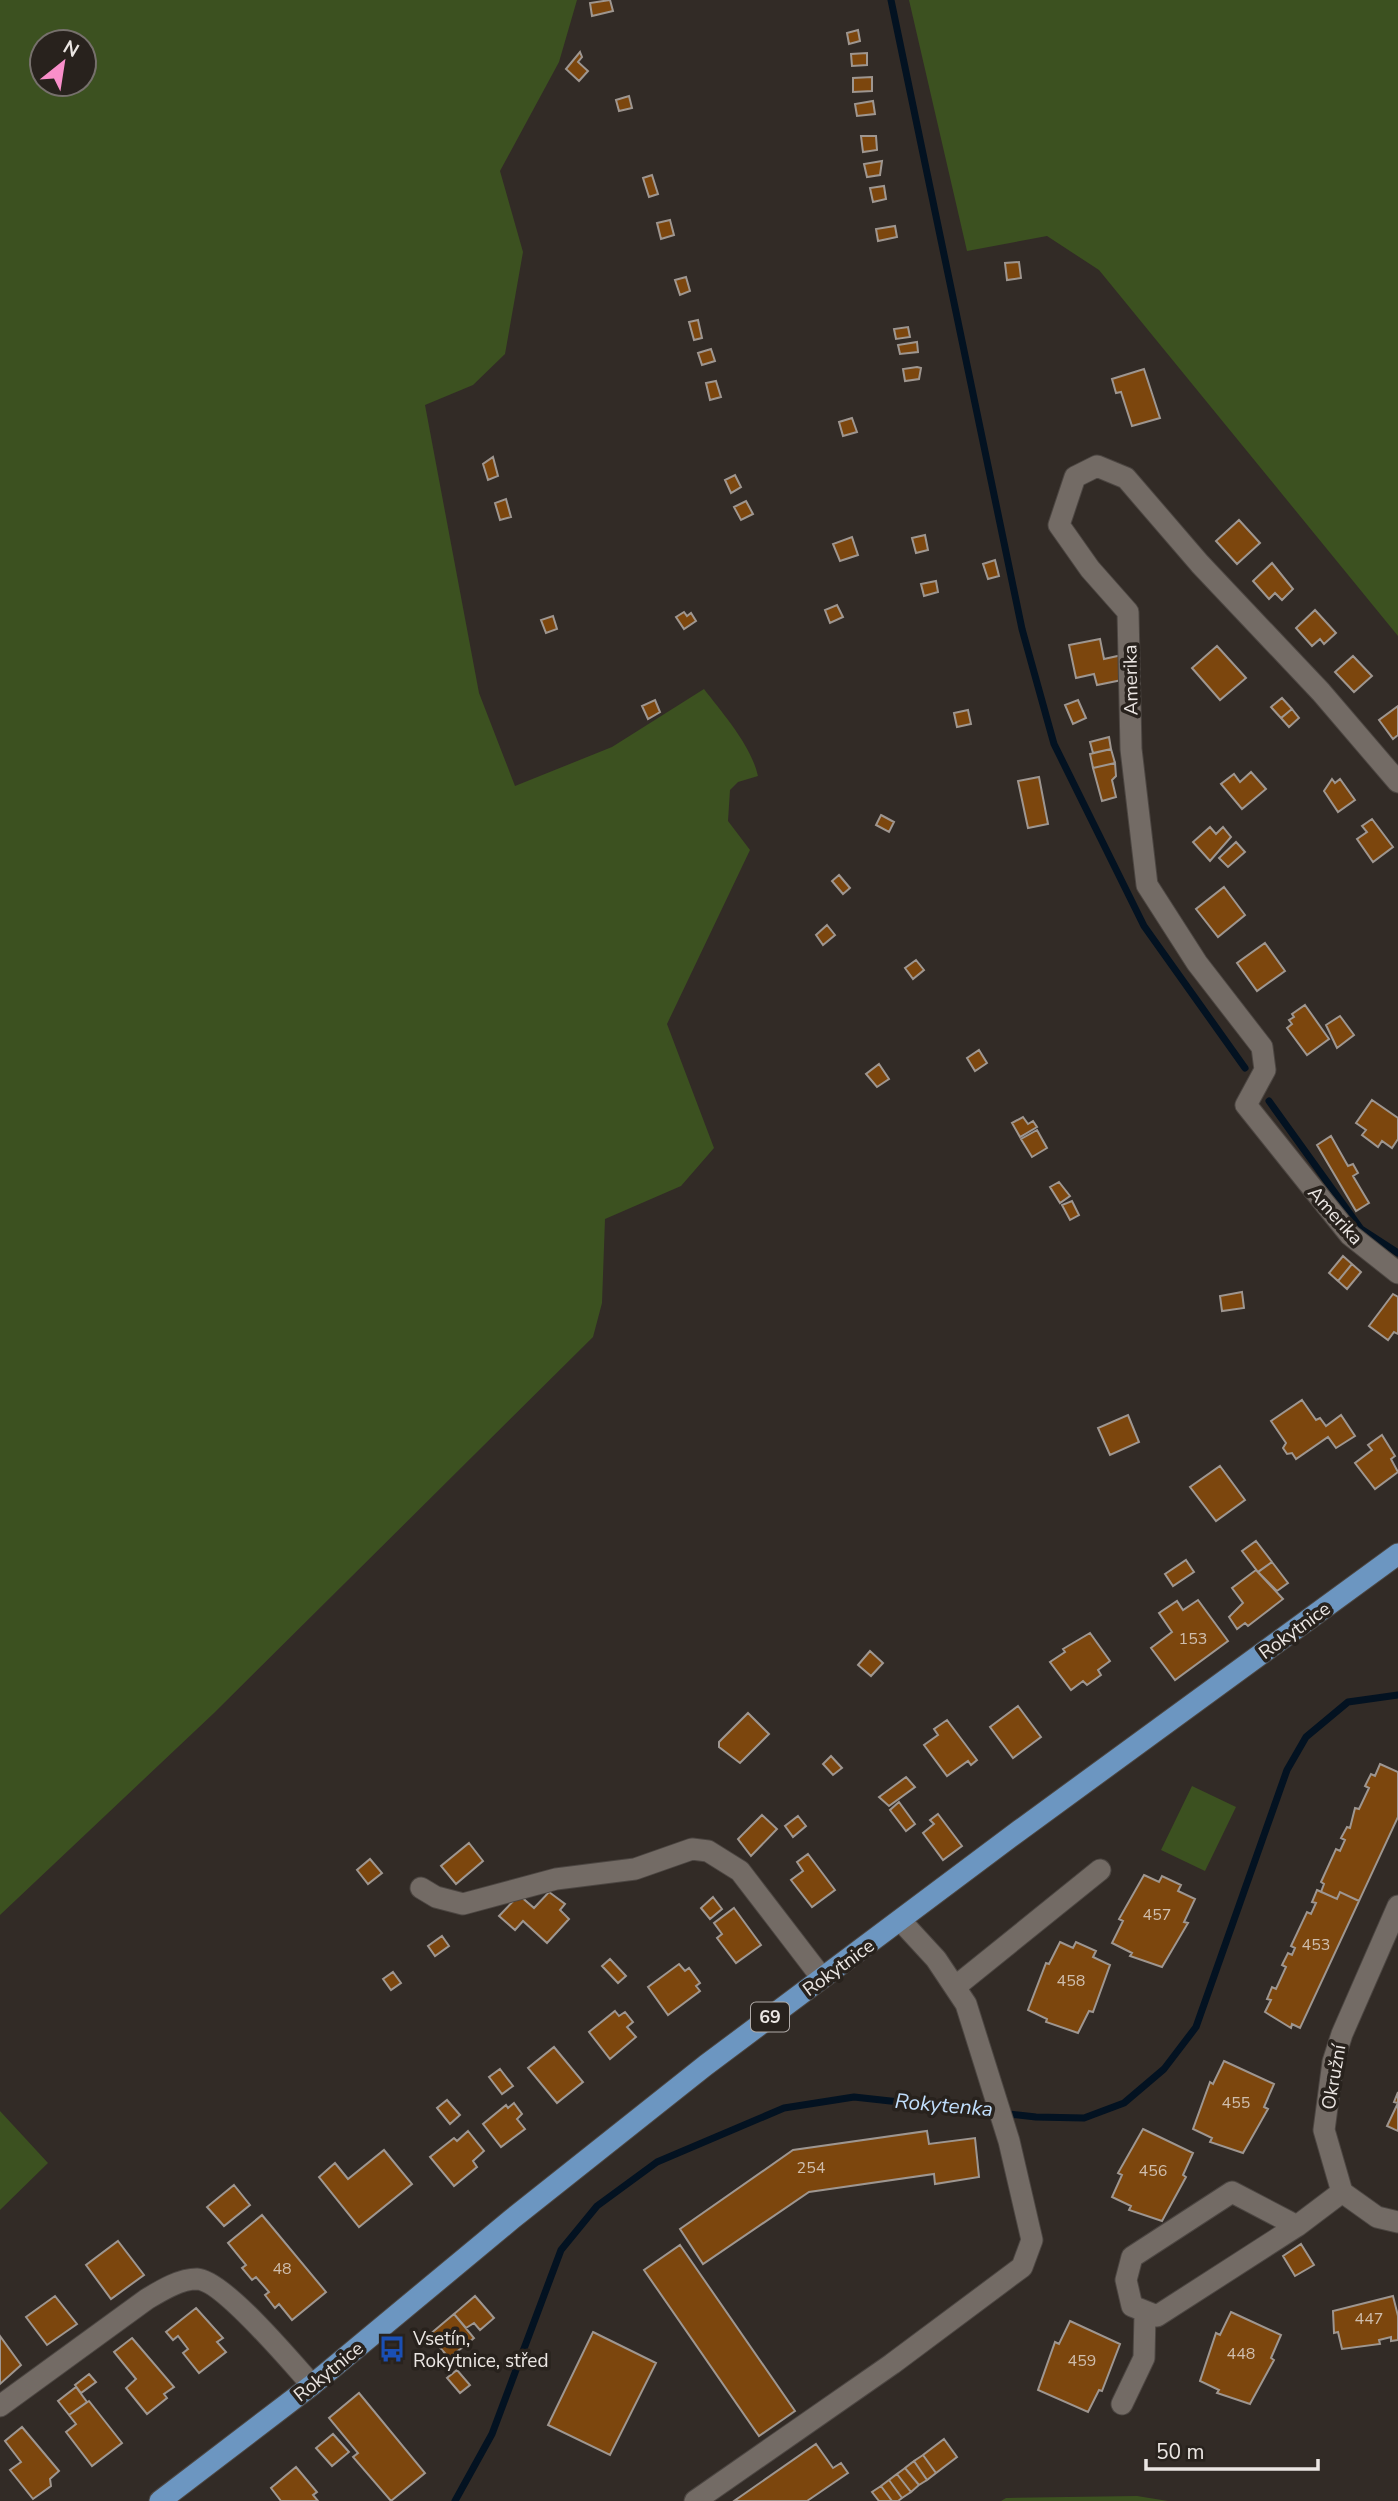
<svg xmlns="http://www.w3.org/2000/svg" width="1398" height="2501" font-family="'Nunito Sans',sans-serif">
<rect width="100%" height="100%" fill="#322b26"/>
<path fill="#3c5120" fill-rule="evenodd" d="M 0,0 L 577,0 L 559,62 L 500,171 L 523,252 L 505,354 L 473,385 L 425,405 L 479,693 L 515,786 L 612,747 L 704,689 C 723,714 751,745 758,776 L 738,782 L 730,790 L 728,821 L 750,850 L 667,1024 L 714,1148 L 681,1186 L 605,1219 L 602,1303 L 593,1337 L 214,1713 L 0,1915 ZM 42,42 L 84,42 L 84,84 L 42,84 Z
M 909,0 L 1398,0 L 1398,636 L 1099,270 L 1047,236 L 967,251 Z
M 1192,1786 L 1236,1807 L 1205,1871 L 1161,1850 Z
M 0,2111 L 48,2163 L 0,2210 Z
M 1137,2496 L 1168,2501 L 1001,2501 L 1006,2498 Z"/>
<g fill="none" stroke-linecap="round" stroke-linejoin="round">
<path stroke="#031221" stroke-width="7" d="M 891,0 L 1022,629 L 1054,744 L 1144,926 L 1245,1068
M 1269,1101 L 1361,1229 L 1398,1253
M 455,2501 L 492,2434 L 561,2250 L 597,2206 L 657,2162 L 784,2108 L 854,2097 L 1036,2117 L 1084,2118 L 1124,2103 L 1164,2069 L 1196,2027 L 1287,1770 L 1306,1737 L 1348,1702 L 1398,1695"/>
</g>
<path fill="#7c460d" stroke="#9e9690" stroke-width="2" d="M 610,0 L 613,11 L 592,16 L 590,3 Z
M 858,30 L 860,41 L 849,44 L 847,33 Z
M 580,52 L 582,57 L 578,62 L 588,71 L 579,81 L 566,69 Z
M 867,53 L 867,65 L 852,66 L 851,54 Z
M 872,77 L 872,91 L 853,92 L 853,78 Z
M 629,96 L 632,108 L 619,111 L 616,100 Z
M 873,101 L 875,114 L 857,116 L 855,104 Z
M 861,136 L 876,136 L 877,150 L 863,152 Z
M 882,161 L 880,175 L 867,177 L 864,164 Z
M 652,175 L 658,194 L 649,197 L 643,178 Z
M 884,186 L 886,199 L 873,202 L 870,188 Z
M 670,220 L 674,235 L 661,239 L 657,223 Z
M 895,226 L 897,237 L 878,241 L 876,229 Z
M 1019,262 L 1021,278 L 1007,280 L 1005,263 Z
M 686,277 L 690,291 L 680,295 L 675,280 Z
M 698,320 L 702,338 L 694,340 L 689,322 Z
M 908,327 L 910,337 L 896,339 L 894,329 Z
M 917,342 L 918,352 L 900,354 L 898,345 Z
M 711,349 L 715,361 L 702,365 L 698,353 Z
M 917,367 L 921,368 L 919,379 L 905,381 L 903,369 Z
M 1144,369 L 1160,418 L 1132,426 L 1121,392 L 1116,393 L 1112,379 Z
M 716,381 L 721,397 L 710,400 L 706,383 Z
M 852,418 L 857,432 L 843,436 L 839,422 Z
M 493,457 L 498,476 L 488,480 L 483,464 Z
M 735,475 L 741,487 L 731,493 L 725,480 Z
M 506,499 L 511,517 L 500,520 L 495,503 Z
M 746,501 L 753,514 L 741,520 L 734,507 Z
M 1239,520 L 1260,543 L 1237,564 L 1216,541 Z
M 925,535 L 928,550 L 916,553 L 912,538 Z
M 852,537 L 858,555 L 840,561 L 833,544 Z
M 995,560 L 999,576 L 988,579 L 983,564 Z
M 1272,563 L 1293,589 L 1282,600 L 1275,593 L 1269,599 L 1253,581 Z
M 936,581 L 938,592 L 924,596 L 921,584 Z
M 837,605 L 843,617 L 830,623 L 825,610 Z
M 1315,610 L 1336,633 L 1324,644 L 1320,639 L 1312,646 L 1296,628 Z
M 684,612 L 687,616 L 691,613 L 696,621 L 684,629 L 676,617 Z
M 553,616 L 557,629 L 546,633 L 541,620 Z
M 1100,639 L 1104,659 L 1122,655 L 1127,679 L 1097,685 L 1094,674 L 1076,678 L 1069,645 Z
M 1217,646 L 1246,678 L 1220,700 L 1192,668 Z
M 1353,656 L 1372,676 L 1354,692 L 1335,672 Z
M 1282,698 L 1292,709 L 1281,718 L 1271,707 Z
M 655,700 L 660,712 L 648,719 L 642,706 Z
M 1078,700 L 1086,718 L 1073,724 L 1065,705 Z
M 1398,706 L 1398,735 L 1393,739 L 1379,720 Z
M 1292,709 L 1299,718 L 1289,727 L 1281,718 Z
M 968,710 L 971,724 L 957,727 L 954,713 Z
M 1109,737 L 1111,749 L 1093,753 L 1090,742 Z
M 1111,749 L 1115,763 L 1093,768 L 1090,754 Z
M 1115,763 L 1116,776 L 1112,780 L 1116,797 L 1102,801 L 1093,768 Z
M 1251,772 L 1266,789 L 1242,809 L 1221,784 L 1234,774 L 1240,782 Z
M 1039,777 L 1048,824 L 1028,828 L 1018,781 Z
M 1332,779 L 1335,783 L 1340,779 L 1355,800 L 1338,812 L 1324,791 Z
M 881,815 L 894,822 L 889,832 L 876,825 Z
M 1372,819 L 1393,847 L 1373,862 L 1357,839 L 1367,832 L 1362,826 Z
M 1210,827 L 1216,834 L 1223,827 L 1231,837 L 1210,861 L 1193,842 Z
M 1236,842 L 1245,852 L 1228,867 L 1219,858 Z
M 839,875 L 850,888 L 843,894 L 832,881 Z
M 1224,887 L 1245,915 L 1218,937 L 1196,909 Z
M 827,925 L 835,935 L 823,945 L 816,935 Z
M 1265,943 L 1285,971 L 1257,991 L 1237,963 Z
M 916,960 L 924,970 L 913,979 L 905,968 Z
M 1305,1005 L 1329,1039 L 1307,1055 L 1287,1028 L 1292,1024 L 1289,1020 L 1294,1017 L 1292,1014 Z
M 1340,1016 L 1354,1035 L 1337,1048 L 1326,1025 Z
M 979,1050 L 987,1063 L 975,1071 L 967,1058 Z
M 879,1064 L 889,1079 L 877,1087 L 866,1074 Z
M 1372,1100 L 1398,1118 L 1398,1139 L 1392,1148 L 1382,1141 L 1378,1147 L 1362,1135 L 1366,1130 L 1356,1123 Z
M 1023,1117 L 1028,1124 L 1033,1121 L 1037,1127 L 1020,1137 L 1012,1123 Z
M 1037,1130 L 1047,1148 L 1032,1157 L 1021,1139 Z
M 1331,1136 L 1348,1166 L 1353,1164 L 1358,1173 L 1353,1176 L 1369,1203 L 1356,1211 L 1317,1145 Z
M 1059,1182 L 1070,1196 L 1060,1203 L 1050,1187 Z
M 1072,1201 L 1079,1215 L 1070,1220 L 1062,1205 Z
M 1343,1256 L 1352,1264 L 1338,1281 L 1329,1273 Z
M 1352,1264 L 1361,1272 L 1347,1289 L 1338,1281 Z
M 1242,1292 L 1244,1308 L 1222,1311 L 1220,1296 Z
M 1393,1294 L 1398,1297 L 1398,1334 L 1394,1332 L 1388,1340 L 1369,1326 Z
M 1302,1400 L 1316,1420 L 1320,1418 L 1326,1426 L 1341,1415 L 1355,1436 L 1336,1448 L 1328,1437 L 1296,1459 L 1292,1453 L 1287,1454 L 1283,1448 L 1286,1443 L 1271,1421 Z
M 1128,1415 L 1139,1442 L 1110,1455 L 1098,1428 Z
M 1382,1435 L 1395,1456 L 1391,1459 L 1398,1472 L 1375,1489 L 1355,1463 L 1372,1450 L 1368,1445 Z
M 1220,1466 L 1245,1500 L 1216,1521 L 1190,1487 Z
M 1256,1541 L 1272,1562 L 1258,1572 L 1242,1551 Z
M 1186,1560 L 1194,1572 L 1173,1586 L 1165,1574 Z
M 1272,1562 L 1288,1583 L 1277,1591 L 1258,1572 Z
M 1256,1570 L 1283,1599 L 1248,1626 L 1245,1623 L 1237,1629 L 1229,1617 L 1243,1603 L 1232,1588 Z
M 1198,1600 L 1228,1641 L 1175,1680 L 1151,1648 L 1172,1632 L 1159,1613 L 1177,1601 L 1183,1610 Z
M 1090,1633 L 1110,1661 L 1098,1670 L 1101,1675 L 1087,1685 L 1083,1681 L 1071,1690 L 1050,1662 L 1065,1652 L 1063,1649 Z
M 870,1651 L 883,1663 L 871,1676 L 858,1665 Z
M 1018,1706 L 1041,1737 L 1013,1758 L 990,1727 Z
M 748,1713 L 769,1734 L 740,1763 L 719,1747 L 719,1742 Z
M 947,1720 L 977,1760 L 971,1765 L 968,1761 L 947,1776 L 924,1745 L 938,1735 L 934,1729 Z
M 831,1756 L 842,1768 L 833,1775 L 823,1764 Z
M 1380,1764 L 1398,1772 L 1398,1817 L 1359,1901 L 1340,1892 L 1337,1899 L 1321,1892 L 1324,1884 L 1321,1882 L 1336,1849 L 1340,1851 L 1345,1840 L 1341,1838 L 1347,1827 L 1350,1828 L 1355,1808 L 1359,1809 L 1369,1788 L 1365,1786 L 1371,1774 L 1375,1776 Z
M 906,1777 L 915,1787 L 889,1806 L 879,1797 Z
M 899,1802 L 915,1824 L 906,1831 L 890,1810 Z
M 938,1814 L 962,1846 L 943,1860 L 923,1833 L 934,1824 L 930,1820 Z
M 762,1815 L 777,1829 L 751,1856 L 738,1839 Z
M 798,1816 L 806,1826 L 793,1837 L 785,1826 Z
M 469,1843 L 483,1861 L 456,1884 L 441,1866 Z
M 808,1854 L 835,1890 L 812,1907 L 791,1880 L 803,1871 L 797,1862 Z
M 370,1859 L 382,1873 L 368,1884 L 357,1870 Z
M 1144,1875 L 1159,1882 L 1162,1876 L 1181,1885 L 1178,1891 L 1195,1899 L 1184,1922 L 1188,1923 L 1162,1967 L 1130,1956 L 1132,1953 L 1112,1943 L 1123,1921 L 1119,1919 Z
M 1317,1890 L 1337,1899 L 1340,1892 L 1359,1901 L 1300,2028 L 1292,2024 L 1291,2028 L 1265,2012 L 1271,2000 L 1267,1999 L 1272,1987 L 1276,1989 L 1286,1967 L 1282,1965 L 1288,1953 L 1292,1955 L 1295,1948 L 1291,1946 L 1307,1912 L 1311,1914 L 1316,1903 L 1312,1902 Z
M 549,1892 L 565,1904 L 560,1910 L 569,1919 L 547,1943 L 523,1921 L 515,1930 L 499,1916 L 519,1895 L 534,1908 Z
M 713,1897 L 722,1909 L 710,1919 L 701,1908 Z
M 734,1908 L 761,1945 L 736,1963 L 717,1938 L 722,1934 L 714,1923 Z
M 442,1936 L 449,1946 L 435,1956 L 428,1946 Z
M 1060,1942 L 1073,1948 L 1076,1942 L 1096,1951 L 1093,1957 L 1110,1965 L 1093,2012 L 1089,2011 L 1078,2033 L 1046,2022 L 1047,2019 L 1028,2010 L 1046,1963 L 1049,1964 Z
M 610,1959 L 626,1976 L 618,1983 L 602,1966 Z
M 679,1964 L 685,1971 L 689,1968 L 700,1983 L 696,1986 L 700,1991 L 668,2015 L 648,1987 Z
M 393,1972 L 401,1983 L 391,1990 L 383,1979 Z
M 615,2011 L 619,2016 L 625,2012 L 633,2022 L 627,2027 L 636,2037 L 610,2059 L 589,2032 Z
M 554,2047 L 583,2082 L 557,2103 L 528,2068 Z
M 1224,2061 L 1274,2084 L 1264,2107 L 1268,2109 L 1243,2153 L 1210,2142 L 1212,2138 L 1193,2129 L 1210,2082 L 1213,2084 Z
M 500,2069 L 513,2086 L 502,2094 L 489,2077 Z
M 1398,2092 L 1398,2131 L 1387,2126 L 1398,2103 L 1394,2102 Z
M 447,2100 L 460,2115 L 450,2124 L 437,2108 Z
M 514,2103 L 522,2114 L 517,2119 L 525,2129 L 501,2147 L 483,2124 L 506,2105 L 508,2108 Z
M 1143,2129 L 1193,2153 L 1183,2175 L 1186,2177 L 1162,2221 L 1129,2210 L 1131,2206 L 1112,2197 L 1122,2175 L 1118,2173 Z
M 468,2131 L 484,2151 L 473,2161 L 477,2167 L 454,2186 L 430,2157 L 454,2138 L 457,2141 Z
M 927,2131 L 929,2144 L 975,2138 L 979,2177 L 935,2184 L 934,2174 L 809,2192 L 703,2264 L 680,2229 L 793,2150 Z
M 384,2150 L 412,2184 L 359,2227 L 319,2177 L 335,2163 L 348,2179 Z
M 234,2185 L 250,2205 L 224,2226 L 207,2207 Z
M 262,2215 L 326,2292 L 292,2320 L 279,2304 L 275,2308 L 265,2295 L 269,2292 L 256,2277 L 252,2280 L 242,2268 L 246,2265 L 228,2243 Z
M 118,2241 L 144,2275 L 111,2299 L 86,2265 Z
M 1301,2244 L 1314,2265 L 1295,2276 L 1283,2256 Z
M 680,2245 L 795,2411 L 759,2436 L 644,2270 Z
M 55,2296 L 77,2324 L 47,2345 L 26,2317 Z
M 475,2296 L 494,2318 L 480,2330 L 474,2323 L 466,2328 L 454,2314 Z
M 1393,2296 L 1398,2316 L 1398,2340 L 1391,2341 L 1391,2337 L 1379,2340 L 1380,2344 L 1342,2349 L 1338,2332 L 1334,2333 L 1333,2311 Z
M 196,2308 L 223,2338 L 217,2342 L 226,2352 L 199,2373 L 183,2353 L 188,2349 L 178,2336 L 173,2340 L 166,2332 Z
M 1231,2312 L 1281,2335 L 1271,2358 L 1274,2360 L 1250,2404 L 1217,2393 L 1219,2390 L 1200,2381 L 1216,2333 L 1220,2335 Z
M 454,2314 L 474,2338 L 449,2358 L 429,2335 Z
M 1070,2321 L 1120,2344 L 1102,2391 L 1099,2390 L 1088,2412 L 1038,2390 L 1055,2342 L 1059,2344 Z
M 593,2332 L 656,2363 L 610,2455 L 548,2425 Z
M 0,2336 L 21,2365 L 0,2384 Z
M 132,2338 L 174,2387 L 164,2394 L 167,2398 L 147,2414 L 126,2388 L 136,2379 L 114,2352 Z
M 457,2370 L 470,2385 L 460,2393 L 447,2378 Z
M 89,2374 L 96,2382 L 81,2393 L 75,2385 Z
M 76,2387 L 87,2402 L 69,2415 L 58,2401 Z
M 359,2393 L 425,2473 L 391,2501 L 353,2457 L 358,2453 L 329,2418 Z
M 89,2401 L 122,2443 L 92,2466 L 66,2432 L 76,2424 L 69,2415 Z
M 22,2427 L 59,2471 L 50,2479 L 51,2486 L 33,2499 L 10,2470 L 21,2462 L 5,2441 Z
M 333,2434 L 349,2452 L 332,2466 L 316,2448 Z
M 944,2439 L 957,2457 L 936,2473 L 923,2455 Z
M 816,2444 L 833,2468 L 841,2463 L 848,2473 L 807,2501 L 734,2501 Z
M 923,2455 L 936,2473 L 927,2480 L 914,2461 Z
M 914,2461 L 927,2480 L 919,2485 L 905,2468 Z
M 296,2467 L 317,2492 L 313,2495 L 318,2501 L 281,2501 L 271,2488 Z
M 905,2468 L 919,2485 L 911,2492 L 897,2474 Z
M 897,2474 L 911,2492 L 902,2498 L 889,2480 Z
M 889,2480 L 902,2498 L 898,2501 L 892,2501 L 881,2486 Z
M 881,2486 L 892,2501 L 879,2501 L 872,2492 Z"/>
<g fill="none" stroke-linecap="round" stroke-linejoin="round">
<g stroke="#4c4642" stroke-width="23">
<path id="minor" d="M 1398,782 L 1321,692 L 1200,564 L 1126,478 L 1097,466 L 1075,477 L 1059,525 L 1090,569 L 1128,612 L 1131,749 L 1147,885 L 1197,963 L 1262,1047 L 1265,1070 L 1246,1105 L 1350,1235 L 1398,1273
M 421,1888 L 436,1897 L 463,1904 L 556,1879 L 635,1869 L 692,1849 L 708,1851 L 740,1871 L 822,1978
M 1398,1906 L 1342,2034 L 1333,2062 L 1324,2130 L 1342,2192 L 1377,2217 L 1398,2222
M 955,1987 L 1100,1870
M 1297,2226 L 1157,2316 L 1132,2306 L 1126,2280 L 1132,2257 L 1232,2192 L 1297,2226 L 1342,2192
M 1122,2404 L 1144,2358 L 1145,2313
M 0,2406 L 147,2299 C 162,2290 180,2279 197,2279 C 223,2280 292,2363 312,2385
M 695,2501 L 892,2364 L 1022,2267 L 1032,2240 L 1009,2141 L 966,2004 L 936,1959 L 901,1921"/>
</g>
<g stroke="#4c4642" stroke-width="23">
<path id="major" d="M 160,2501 L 312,2385 L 512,2219 L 706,2065 L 1020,1830 L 1398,1554"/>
</g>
<use href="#minor" stroke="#736b65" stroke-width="21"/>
<use href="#major" stroke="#6c96c1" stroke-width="21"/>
</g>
<defs>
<g id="bus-bare" transform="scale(2.1)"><path d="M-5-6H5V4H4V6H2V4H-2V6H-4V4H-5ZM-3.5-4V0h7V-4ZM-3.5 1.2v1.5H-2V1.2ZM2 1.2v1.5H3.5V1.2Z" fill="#1a4fb4" stroke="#28221d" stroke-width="2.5" paint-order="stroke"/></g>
</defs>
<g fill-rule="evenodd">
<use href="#bus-bare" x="392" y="2349"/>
</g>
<g text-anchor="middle" stroke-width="7" stroke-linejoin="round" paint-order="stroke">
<g font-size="16" fill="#cfbeae">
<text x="1193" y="1644">153</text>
<text x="1157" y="1920">457</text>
<text x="1316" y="1950">453</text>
<text x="1071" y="1986">458</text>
<text x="1236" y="2108">455</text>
<text x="811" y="2173">254</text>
<text x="1153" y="2176">456</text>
<text x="282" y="2274">48</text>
<text x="1369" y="2324">447</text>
<text x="1241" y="2359">448</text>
<text x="1082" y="2366">459</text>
</g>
<rect fill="#28221d" stroke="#b0aba8" stroke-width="2" x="751" y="2002.5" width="38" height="29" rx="5"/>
<g font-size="18" font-weight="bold" fill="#ebe6e3">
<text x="770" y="2023">69</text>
</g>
<g font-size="19" fill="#ebe6e3" stroke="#28221d">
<text transform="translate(1130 680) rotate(-91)" y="7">Amerika</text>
<text transform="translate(1336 1215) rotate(48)" y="7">Amerika</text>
<text transform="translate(1294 1630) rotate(-36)" y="7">Rokytnice</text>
<text transform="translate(838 1967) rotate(-36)" y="7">Rokytnice</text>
<text transform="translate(1333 2077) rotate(-80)" y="7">Okružní</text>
<text transform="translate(328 2371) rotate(-39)" y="7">Rokytnice</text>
</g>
<g font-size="19" fill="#ebe6e3" stroke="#28221d" text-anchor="start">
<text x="413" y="2345">Vsetín,<tspan x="413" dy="22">Rokytnice, střed</tspan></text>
</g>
<g font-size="21" font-style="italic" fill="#c0defc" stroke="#28221d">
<text transform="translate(944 2105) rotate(5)" y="7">Rokytenka</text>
</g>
</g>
<g transform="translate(63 63) rotate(30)"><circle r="33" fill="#28221d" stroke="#76706c" stroke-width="2"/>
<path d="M0-5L12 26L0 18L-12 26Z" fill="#f98fca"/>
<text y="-10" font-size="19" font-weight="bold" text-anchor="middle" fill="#ebe6e3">N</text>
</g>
<path d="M1146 2459v10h172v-10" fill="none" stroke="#ebe6e3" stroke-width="3.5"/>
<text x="1156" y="2459" font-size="21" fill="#ebe6e3" stroke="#28221d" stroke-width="5" paint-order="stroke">50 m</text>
</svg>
